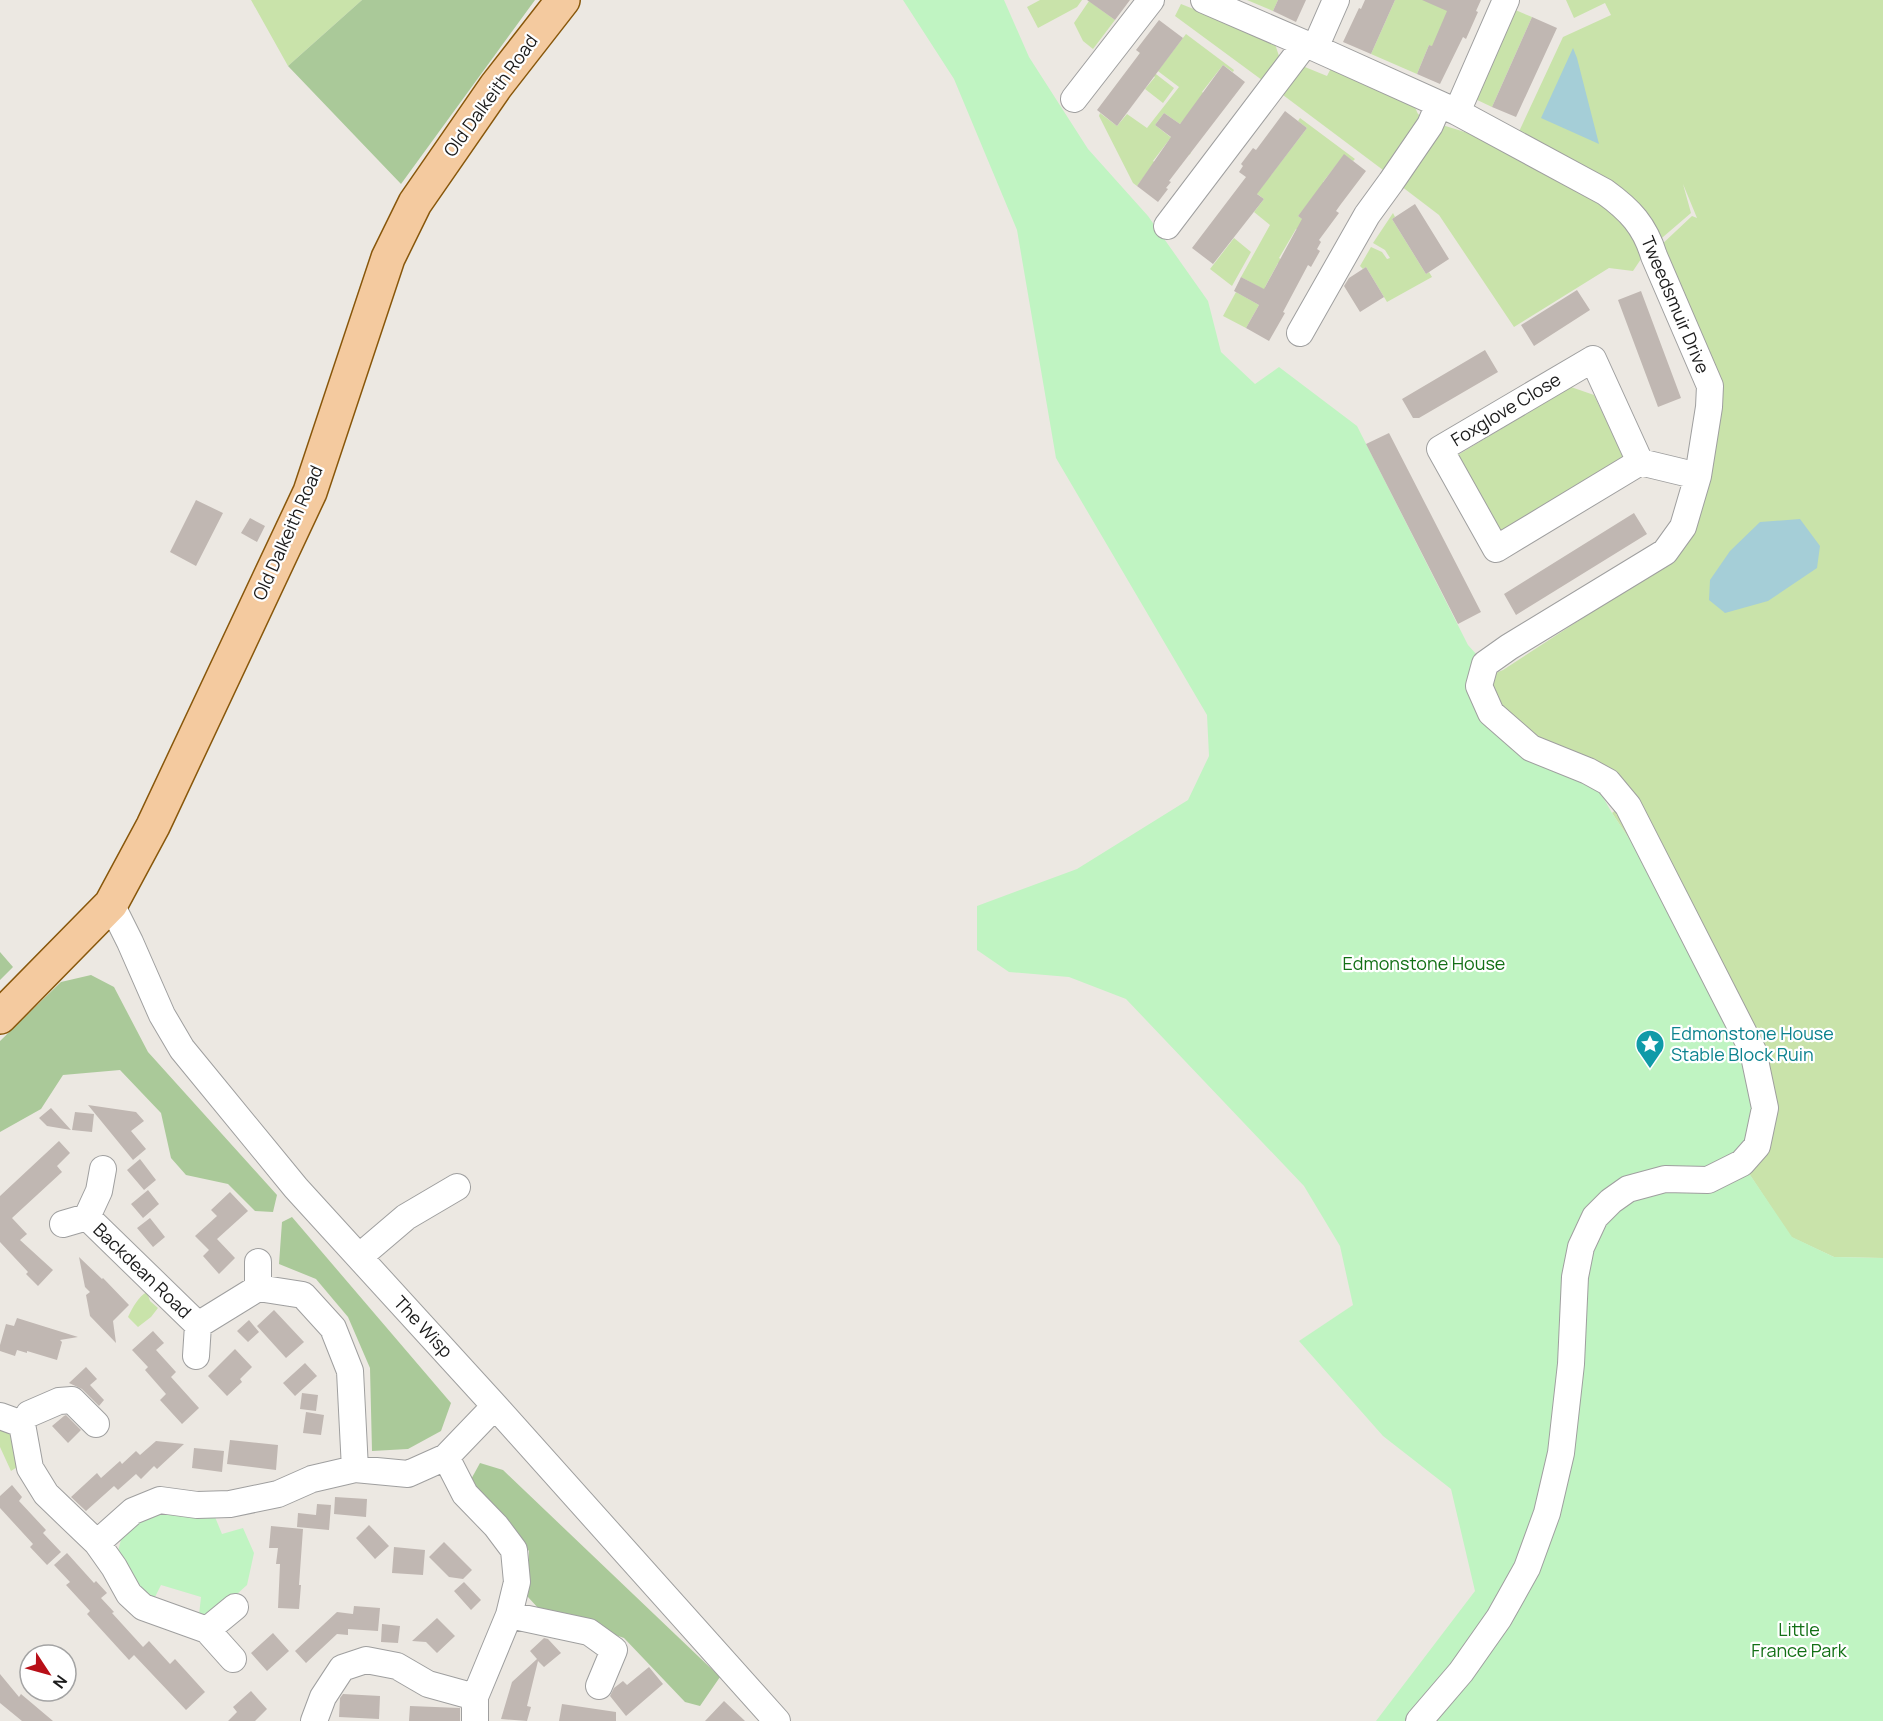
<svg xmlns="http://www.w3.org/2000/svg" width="1883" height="1721" font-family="Manrope,sans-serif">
<rect width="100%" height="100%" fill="#ece8e2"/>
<path fill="#c9e3aa" d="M 251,0 L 362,0 L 288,66 Z
M 1040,0 L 1082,0 L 1077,7 L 1038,28 L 1027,7 Z
M 1247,0 L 1278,0 L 1273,11 Z
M 1395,0 L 1451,0 L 1469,21 L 1451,54 L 1429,45 L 1417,74 L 1371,54 Z
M 1566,0 L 1883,0 L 1883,1258 L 1834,1257 L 1791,1237 L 1742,1163 L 1666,894 L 1612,813 L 1625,802 L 1531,748 L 1481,679 L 1503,670 L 1661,567 L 1693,527 L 1718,436 L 1715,386 L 1659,247 L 1692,216 L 1697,218 L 1683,184 L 1691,213 L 1656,243 L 1622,188 L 1516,138 L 1563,37 L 1611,15 L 1605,3 L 1574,18 Z
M 1089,1 L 1115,20 L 1093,49 L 1083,41 L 1074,23 Z
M 1181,4 L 1274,41 L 1279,56 L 1284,58 L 1266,83 L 1175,16 Z
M 1513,9 L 1532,17 L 1492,107 L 1473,98 Z
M 1186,34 L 1234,70 L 1233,72 L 1223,65 L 1202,92 L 1222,108 L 1199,100 L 1180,124 L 1164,113 L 1155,125 L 1191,153 L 1189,155 L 1169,140 L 1153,161 L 1171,175 L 1151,167 L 1137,186 L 1133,183 L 1099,116 L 1100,113 L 1117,126 L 1127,114 L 1147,128 L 1179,87 L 1138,56 L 1140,53 L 1160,68 Z
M 1139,61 L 1174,88 L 1163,103 L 1145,89 L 1155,77 L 1138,64 Z
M 1300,65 L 1327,76 L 1332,66 L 1412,101 L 1418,114 L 1423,117 L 1387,173 L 1279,92 Z
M 1300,118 L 1355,159 L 1353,161 L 1344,155 L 1323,182 L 1343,197 L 1320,188 L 1298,216 L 1318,230 L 1296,229 L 1279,258 L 1301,271 L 1278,263 L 1265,287 L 1285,301 L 1241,277 L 1270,225 L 1254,212 L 1264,199 L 1244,184 L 1261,188 L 1307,128 L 1298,121 Z
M 1439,124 L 1468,133 L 1598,200 L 1618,213 L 1645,253 L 1633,271 L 1609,268 L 1514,327 L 1439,215 L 1397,183 Z
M 1393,213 L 1395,217 L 1392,219 L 1426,274 L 1429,272 L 1432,277 L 1387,302 L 1366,267 L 1363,269 L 1360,266 L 1371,247 L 1382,252 L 1387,259 L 1390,258 L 1385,250 L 1373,243 Z
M 1234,238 L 1251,252 L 1232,286 L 1210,269 Z
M 1236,292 L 1259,305 L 1246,328 L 1223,316 Z
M 1571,387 L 1594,395 L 1625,460 L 1501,536 L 1456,456 Z
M 147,1292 L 150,1301 L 158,1308 L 151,1317 L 138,1327 L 128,1317 C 133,1307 138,1297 147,1292 Z
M 0,1429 L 11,1434 L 22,1464 L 11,1471 L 0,1447 Z"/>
<path fill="#aac999" d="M 362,0 L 535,0 L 401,184 L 288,66 Z
M 0,952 L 13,967 L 0,980 Z
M 91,975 L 114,987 L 148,1052 L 277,1195 L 273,1212 L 255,1211 L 228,1184 L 186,1175 L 171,1158 L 161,1113 L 120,1070 L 63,1075 L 41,1109 L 0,1132 L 0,1041 L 61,982 Z
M 292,1217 L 451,1403 L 441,1431 L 408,1449 L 372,1451 L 370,1368 L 348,1317 L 316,1279 L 279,1264 L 282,1222 Z
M 480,1463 L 503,1470 L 720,1677 L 700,1706 L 685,1702 L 624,1638 L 539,1609 L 528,1597 L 529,1551 L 492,1507 L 469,1483 Z"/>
<path fill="#c0f4c2" d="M 903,0 L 1004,0 L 1029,57 L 1088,149 L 1148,216 L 1208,301 L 1221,352 L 1255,384 L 1279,367 L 1357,426 L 1468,645 L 1485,664 L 1491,713 L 1588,771 L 1612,813 L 1666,894 L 1765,1108 L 1742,1163 L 1792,1237 L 1834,1257 L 1883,1258 L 1883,1721 L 1376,1721 L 1475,1591 L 1451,1489 L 1383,1436 L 1299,1341 L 1353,1305 L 1340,1246 L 1304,1186 L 1126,999 L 1069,977 L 1009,972 L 977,950 L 977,906 L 1077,869 L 1188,800 L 1209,756 L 1207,715 L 1056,458 L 1017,230 L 954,79 Z
M 168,1507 L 215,1517 L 222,1534 L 243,1528 L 254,1553 L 247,1585 L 217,1612 L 199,1615 L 201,1597 L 161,1585 L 153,1601 L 140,1593 L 118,1551 L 122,1536 L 144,1515 Z"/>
<path fill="#a5ced7" d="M 1573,48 L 1577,58 L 1599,144 L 1541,118 Z
M 1800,519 L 1820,546 L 1817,568 L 1768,601 L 1725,613 L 1709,600 L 1710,580 L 1730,551 L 1760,522 Z"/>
<path fill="#c0b7b2" d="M 1087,0 L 1130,0 L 1115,20 Z
M 1278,0 L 1306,0 L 1296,22 L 1273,11 Z
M 1365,0 L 1395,0 L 1371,54 L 1343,42 L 1359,8 L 1361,9 Z
M 1422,0 L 1481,0 L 1476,11 L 1478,12 L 1466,39 L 1463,37 L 1440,84 L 1417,74 L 1429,45 L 1432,46 L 1447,11 Z
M 1532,17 L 1557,28 L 1516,117 L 1492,107 Z
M 1159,20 L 1183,38 L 1117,126 L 1097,110 L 1140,53 L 1136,50 Z
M 1223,65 L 1245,82 L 1169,181 L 1171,182 L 1166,188 L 1168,189 L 1158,202 L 1137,186 L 1171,137 L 1155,125 L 1164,113 L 1180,124 Z
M 1285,111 L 1307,128 L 1257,194 L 1264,199 L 1213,264 L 1192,248 L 1246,177 L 1239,172 L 1243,166 L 1241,164 L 1253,148 L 1256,150 Z
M 1344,154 L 1366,171 L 1341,204 L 1336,211 L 1339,213 L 1319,240 L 1321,242 L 1317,249 L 1320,251 L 1311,267 L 1308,265 L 1283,312 L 1285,313 L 1269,341 L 1246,328 L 1259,305 L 1234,291 L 1241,277 L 1264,289 L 1302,219 L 1298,216 Z
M 1415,204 L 1449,259 L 1426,274 L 1392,219 Z
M 1366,267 L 1384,297 L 1360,312 L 1344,286 L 1349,278 Z
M 1577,290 L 1590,310 L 1534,346 L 1521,325 Z
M 1641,291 L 1681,398 L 1658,407 L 1618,300 Z
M 1485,350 L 1498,372 L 1419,418 L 1413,418 L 1402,399 Z
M 1389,433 L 1481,612 L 1458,624 L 1366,444 Z
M 196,500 L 223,513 L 196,566 L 170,552 Z
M 1634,513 L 1647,534 L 1516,615 L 1504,594 Z
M 250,518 L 265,526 L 257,542 L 241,533 Z
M 88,1105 L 136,1112 L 144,1121 L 131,1131 L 146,1149 L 133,1160 Z
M 51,1108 L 71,1130 L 47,1126 L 39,1118 Z
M 75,1112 L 94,1114 L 92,1132 L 72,1130 Z
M 59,1141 L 70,1153 L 57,1166 L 62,1172 L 12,1218 L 27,1234 L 20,1240 L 53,1270 L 38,1286 L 26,1274 L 28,1272 L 0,1242 L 0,1196 Z
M 140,1159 L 156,1180 L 144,1190 L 127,1170 Z
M 148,1190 L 159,1204 L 143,1218 L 131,1204 Z
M 230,1192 L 248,1211 L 217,1239 L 235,1258 L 219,1274 L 203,1256 L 209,1250 L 195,1236 L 217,1216 L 211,1210 Z
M 150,1218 L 165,1237 L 153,1247 L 137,1228 Z
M 79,1257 L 102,1279 L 103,1278 L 129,1305 L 113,1321 L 116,1343 L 90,1316 L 86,1295 L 90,1292 L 85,1287 Z
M 274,1310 L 304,1342 L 286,1358 L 257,1326 Z
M 17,1318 L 78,1337 L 60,1340 L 62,1342 L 57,1360 L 27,1351 L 27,1353 L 17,1350 L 15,1356 L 0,1351 L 0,1345 L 6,1324 L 14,1326 Z
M 249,1320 L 259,1332 L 248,1342 L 237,1331 Z
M 153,1331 L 164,1343 L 156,1350 L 176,1372 L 171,1377 L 199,1408 L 182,1424 L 160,1400 L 166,1394 L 145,1370 L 148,1367 L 132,1350 Z
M 235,1349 L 252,1367 L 240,1379 L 242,1382 L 227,1396 L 208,1376 Z
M 305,1363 L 317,1376 L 295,1396 L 283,1383 Z
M 86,1367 L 97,1379 L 90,1385 L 104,1400 L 99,1406 L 82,1389 L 69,1383 Z
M 302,1393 L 318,1395 L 316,1411 L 300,1409 Z
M 306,1412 L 324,1415 L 321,1435 L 303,1433 Z
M 66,1415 L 81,1430 L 68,1443 L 52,1426 L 64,1416 Z
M 230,1440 L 278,1445 L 276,1470 L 227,1464 Z
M 156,1441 L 184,1444 L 157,1469 L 154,1466 L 141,1479 L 136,1474 L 118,1490 L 114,1486 L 86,1511 L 71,1497 L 97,1473 L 101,1478 L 120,1461 L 122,1464 L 136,1451 L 140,1455 Z
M 194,1448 L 224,1451 L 222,1472 L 192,1468 Z
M 12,1485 L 22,1497 L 19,1501 L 46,1530 L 43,1533 L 61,1552 L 47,1565 L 30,1547 L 33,1544 L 0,1508 L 0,1496 Z
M 335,1497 L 367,1499 L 366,1517 L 334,1514 Z
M 317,1504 L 331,1505 L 329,1530 L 297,1527 L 298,1513 L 316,1515 Z
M 369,1525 L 389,1546 L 375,1559 L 356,1538 Z
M 271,1526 L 303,1529 L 299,1585 L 301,1585 L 299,1609 L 278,1608 L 280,1564 L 276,1564 L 278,1548 L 269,1548 Z
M 444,1542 L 472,1570 L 463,1579 L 449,1577 L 429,1557 Z
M 394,1547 L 425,1550 L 423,1575 L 392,1573 Z
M 67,1553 L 94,1583 L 96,1581 L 107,1593 L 101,1598 L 114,1612 L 112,1613 L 143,1647 L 149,1641 L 170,1664 L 175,1659 L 205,1692 L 186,1710 L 134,1655 L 129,1660 L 87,1614 L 90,1611 L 66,1585 L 70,1582 L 54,1565 Z
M 464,1582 L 481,1600 L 471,1610 L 454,1591 Z
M 354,1606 L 380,1608 L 378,1631 L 348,1629 L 348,1635 L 337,1634 L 306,1663 L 295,1651 L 337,1612 L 353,1614 Z
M 437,1618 L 455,1636 L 437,1653 L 426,1642 L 412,1641 Z
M 382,1624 L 400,1626 L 398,1643 L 381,1642 Z
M 273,1633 L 289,1651 L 267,1671 L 251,1653 Z
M 544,1638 L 548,1639 L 561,1653 L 544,1667 L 538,1661 L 527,1706 L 531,1707 L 527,1721 L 501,1719 L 512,1682 L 537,1659 L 530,1651 Z
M 649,1667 L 663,1684 L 626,1716 L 610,1696 L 614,1688 L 623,1681 L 627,1685 Z
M 0,1674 L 19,1697 L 21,1694 L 53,1721 L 22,1721 L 0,1703 Z
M 251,1691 L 267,1709 L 255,1721 L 228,1721 L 237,1712 L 233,1707 Z
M 343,1694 L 380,1696 L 379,1719 L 339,1717 L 340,1698 Z
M 724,1701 L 745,1721 L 705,1721 Z
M 562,1704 L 616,1712 L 616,1721 L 559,1721 Z
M 410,1706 L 460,1708 L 460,1721 L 409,1721 Z"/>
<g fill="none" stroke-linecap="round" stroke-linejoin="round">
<g stroke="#9f9f9f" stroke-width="28">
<path id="minor" d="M 1204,0 L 1315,48 L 1457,112 L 1605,192 C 1630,210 1645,226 1654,256 L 1710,386 L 1709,407 L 1698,476 L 1683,527 L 1665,552 L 1509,647 L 1485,664 L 1479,686 L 1491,713 L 1531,748 L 1588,771 L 1608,782 L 1628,806 L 1753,1051 L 1765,1108 L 1757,1146 L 1742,1163 L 1708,1180 L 1665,1179 L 1628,1189 L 1611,1201 L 1595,1217 L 1581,1247 L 1575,1277 L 1571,1364 L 1561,1453 L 1547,1513 L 1527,1568 L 1499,1618 L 1461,1672 L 1419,1721
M 1315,48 L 1336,0
M 1074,99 L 1151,0
M 1457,112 L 1506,0
M 1167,226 L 1305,44
M 1300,333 L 1367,215 L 1391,182 L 1430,125 L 1439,104
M 1640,462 L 1593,359 L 1440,449 L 1496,549 L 1640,462 L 1698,476
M 111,904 L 130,942 L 162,1015 L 182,1049 L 296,1188 L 495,1406 L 777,1721
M 103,1169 L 99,1191 L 87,1217 L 198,1325 L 258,1288 L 303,1295 L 333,1328 L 350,1371 L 355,1469
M 63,1224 L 87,1217
M 359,1257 L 406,1217 L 457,1187
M 258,1288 L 258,1262
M 196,1356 L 198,1325
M 29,1414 L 59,1401 L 72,1400 L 96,1424
M 0,1416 L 22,1424 L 30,1468 L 46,1494 L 97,1543 L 114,1567 L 129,1594 L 143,1607 L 207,1630 L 233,1659
M 446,1457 L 465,1494 L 496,1526 L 514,1550 L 517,1582 L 509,1615 L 475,1697 L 475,1721
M 97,1543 L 133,1511 L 160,1500 L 197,1505 L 230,1504 L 278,1494 L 312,1479 L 355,1469 L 408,1474 L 446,1457 L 495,1406
M 509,1615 L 589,1632 L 614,1650 L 599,1686
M 207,1630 L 235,1607
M 314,1721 L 323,1697 L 342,1668 L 366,1660 L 397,1666 L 428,1684 L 475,1697"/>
</g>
<g stroke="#88570b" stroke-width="36">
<path id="major" d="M 0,1017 L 111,904 L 153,826 L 310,492 L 388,258 L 415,203 L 496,86 L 563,0"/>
</g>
<use href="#minor" stroke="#fff" stroke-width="26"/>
<use href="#major" stroke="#f4ca9f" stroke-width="33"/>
</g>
<defs>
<g id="sight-pin" transform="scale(1.5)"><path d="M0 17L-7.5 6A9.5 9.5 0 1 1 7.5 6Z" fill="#0f9aa8" stroke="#fff"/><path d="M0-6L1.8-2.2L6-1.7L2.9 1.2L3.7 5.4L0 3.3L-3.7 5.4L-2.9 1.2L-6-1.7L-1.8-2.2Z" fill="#fff"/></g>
</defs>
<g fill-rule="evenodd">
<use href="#sight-pin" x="1650" y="1044"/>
</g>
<g text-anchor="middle" stroke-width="4.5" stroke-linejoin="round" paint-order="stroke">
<g font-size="18" fill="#1b1b1b" stroke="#fff">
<text transform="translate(491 96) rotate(-54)" y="6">Old Dalkeith Road</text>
<text transform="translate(1675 305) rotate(67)" y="6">Tweedsmuir Drive</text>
<text transform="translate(1506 410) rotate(-31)" y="6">Foxglove Close</text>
<text transform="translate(288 533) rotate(-66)" y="6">Old Dalkeith Road</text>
<text transform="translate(142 1271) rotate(44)" y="6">Backdean Road</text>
<text transform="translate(423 1327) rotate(47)" y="6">The Wisp</text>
</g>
<g font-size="18" fill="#137016" stroke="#fff">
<text x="1424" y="970">Edmonstone House</text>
<text x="1799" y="1636">Little<tspan x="1799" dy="21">France Park</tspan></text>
</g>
<g font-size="18" fill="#0d838f" stroke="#fff" text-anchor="start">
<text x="1671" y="1040">Edmonstone House<tspan x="1671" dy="21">Stable Block Ruin</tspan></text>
</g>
</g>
<g transform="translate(48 1673) rotate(126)"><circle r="28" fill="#ffffff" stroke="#a4a4a4" stroke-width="1.5"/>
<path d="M0-4.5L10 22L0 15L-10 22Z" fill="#b80f18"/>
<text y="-9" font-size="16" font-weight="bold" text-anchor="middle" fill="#1b1b1b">N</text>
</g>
</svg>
